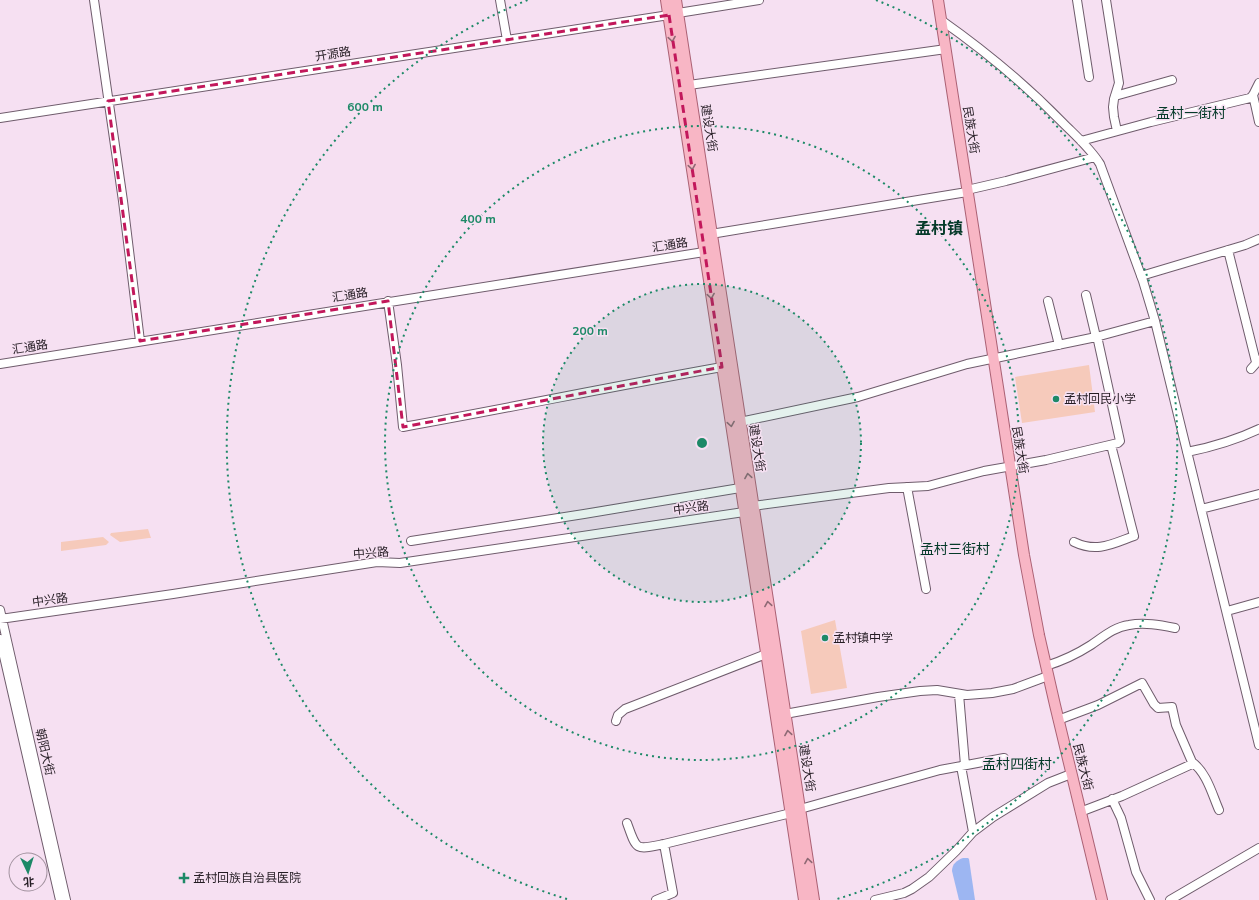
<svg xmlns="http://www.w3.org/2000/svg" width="1259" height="900" font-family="'Nunito Sans','Noto Sans SC',sans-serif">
<rect width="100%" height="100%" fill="#f6e0f2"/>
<path fill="#f6cabb" d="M 1089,365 L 1095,412 L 1022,423 L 1015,377 Z
M 148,529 L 151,538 L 149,538 L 120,542 L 110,535 L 111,533 Z
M 103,537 L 109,542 L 106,545 L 61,551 L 61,542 Z
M 835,620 L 847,688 L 811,694 L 801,631 Z"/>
<path fill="#9db6f2" d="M 963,858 L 968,858 L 969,859 L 975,900 L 959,900 L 952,871 C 952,864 957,860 963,858 Z"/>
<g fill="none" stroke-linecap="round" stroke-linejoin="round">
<g stroke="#6f5c6c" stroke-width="10">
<path id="minor" d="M 94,0 L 123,201 L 140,341
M 500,0 L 507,40
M 1077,0 L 1089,77
M 1106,0 L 1119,83 L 1114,99 L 1113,107 L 1114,117 L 1117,131
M 678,13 L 759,0
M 941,20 C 985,51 1026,85 1063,123 C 1076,136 1090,148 1100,164 L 1143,281 L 1155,321 L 1259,745
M 689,85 L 946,49
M 1253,95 L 1259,122
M 1115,96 L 1172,80
M 0,118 L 669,15
M 1081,141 L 1151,122 L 1250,98 L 1253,95 L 1259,83
M 967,190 L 1006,181 L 1095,157
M 711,234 L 967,192
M 1228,250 L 1256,362
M 1141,276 L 1245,245 L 1259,239
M 1086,295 L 1096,337
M 388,301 L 397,365 L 403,427 C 509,408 615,386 722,367
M 1048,301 L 1059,345
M 0,364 L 704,252
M 1251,369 L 1259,360
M 740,422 L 858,397 L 967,364 L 1096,337 L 1155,321
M 1187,452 C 1212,447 1236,440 1259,429
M 907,487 L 926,589
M 753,506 L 889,488 L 928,486 L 984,471 L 1046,460 L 1118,443 L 1120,441 L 1097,336
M 1201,509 L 1259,494
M 411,541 L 584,514 L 740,488
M 1074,542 C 1097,553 1112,544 1134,536 C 1126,506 1119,475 1111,445
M 0,610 L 66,900
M 1227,611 L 1259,602
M 0,619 L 173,594 L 377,562 L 400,563 L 744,512
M 0,639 L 60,900
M 1046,666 C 1062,661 1077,654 1091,645 C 1103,637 1114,627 1129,625 C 1144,622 1160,625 1175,628
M 959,694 L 965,765
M 785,714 L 878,697 L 920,691 L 937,690 L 967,695 L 992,693 L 1013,689 L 1048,676
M 1058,720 L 1098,705 L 1142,683 L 1154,704 L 1158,708 L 1172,707 L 1176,725 L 1192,762 L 1192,764 L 1122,796 L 1080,812
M 616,721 L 618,715 L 625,709 L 766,654
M 1192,762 C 1207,773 1212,794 1219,810
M 961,766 L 973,832
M 1112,799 L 1121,818 L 1136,872 L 1150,900
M 800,809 L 940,770 L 1004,758
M 627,823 C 637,851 635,850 664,844
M 656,900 L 673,893 L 664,844 L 791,813
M 875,900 L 904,893 L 912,889 L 929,877 L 956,851 L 973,832 L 993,817 L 1048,783 L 1071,774
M 1170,900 L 1259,848"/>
</g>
<g stroke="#ab6174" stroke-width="12">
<path id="major" d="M 666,0 L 804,900
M 676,0 L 814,900
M 938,0 L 1024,555 L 1039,635 L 1055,705 L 1102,900"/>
</g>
<use href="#minor" stroke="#fff" stroke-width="8"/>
<use href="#major" stroke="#f8b6c5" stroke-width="10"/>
</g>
<defs><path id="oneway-chevron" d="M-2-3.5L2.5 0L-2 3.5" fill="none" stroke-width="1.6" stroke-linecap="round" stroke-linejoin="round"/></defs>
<g stroke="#8e6974">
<use href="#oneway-chevron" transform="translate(672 39) rotate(81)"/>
<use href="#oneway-chevron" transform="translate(692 167) rotate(81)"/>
<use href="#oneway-chevron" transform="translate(711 296) rotate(81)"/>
<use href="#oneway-chevron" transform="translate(731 424) rotate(81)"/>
<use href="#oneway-chevron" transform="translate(748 476) rotate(-99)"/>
<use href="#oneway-chevron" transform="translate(768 604) rotate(-99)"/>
<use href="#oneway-chevron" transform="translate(788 733) rotate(-99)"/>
<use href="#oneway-chevron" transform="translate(808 861) rotate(-99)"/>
</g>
<path fill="none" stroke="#c2185b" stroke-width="3" stroke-dasharray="8 5" stroke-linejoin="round" d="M 669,15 L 722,367 L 403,427 L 388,301 L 140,341 L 108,101 Z"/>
<circle cx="702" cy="443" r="159" fill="#1d8967" fill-opacity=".12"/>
<g fill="none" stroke="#1d8967" stroke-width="2" stroke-dasharray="2 4">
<circle cx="702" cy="443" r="159"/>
<circle cx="702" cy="443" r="317"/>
<path d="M567 899A476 476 0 0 1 528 0M876 0A476 476 0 0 1 837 899"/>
</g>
<g fill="#1d8967" stroke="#f6e0f2" stroke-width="1.5">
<circle cx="1056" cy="399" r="4"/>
<circle cx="825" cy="638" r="4"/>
<path d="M182 872h4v4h4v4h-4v4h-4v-4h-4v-4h4z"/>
</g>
<g text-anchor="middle" stroke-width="3" stroke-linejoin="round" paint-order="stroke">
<g font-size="12" fill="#241c23" stroke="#f6e0f2">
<text transform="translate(333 54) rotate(-9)" y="4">开源路</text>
<text transform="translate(709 128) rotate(81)" y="4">建设大街</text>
<text transform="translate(971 130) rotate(81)" y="4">民族大街</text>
<text transform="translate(670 245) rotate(-9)" y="4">汇通路</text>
<text transform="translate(350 295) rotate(-9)" y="4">汇通路</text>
<text transform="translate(30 347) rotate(-9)" y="4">汇通路</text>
<text transform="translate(757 448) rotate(81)" y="4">建设大街</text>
<text transform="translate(1020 450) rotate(81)" y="4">民族大街</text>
<text transform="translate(691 508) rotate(-8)" y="4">中兴路</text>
<text transform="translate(371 553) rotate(-4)" y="4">中兴路</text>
<text transform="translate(50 600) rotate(-8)" y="4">中兴路</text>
<text transform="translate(45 752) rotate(77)" y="4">朝阳大街</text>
<text transform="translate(1083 767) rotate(76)" y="4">民族大街</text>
<text transform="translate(807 768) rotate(81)" y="4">建设大街</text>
</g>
<g font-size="12" fill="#241c23" stroke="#f6e0f2" text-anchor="start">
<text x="1064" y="403">孟村回民小学</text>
<text x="833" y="642">孟村镇中学</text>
<text x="193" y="882">孟村回族自治县医院</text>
</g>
<g font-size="14" fill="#053a29" stroke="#f6e0f2">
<text x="1191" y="118">孟村一街村</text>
<text x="955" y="554">孟村三街村</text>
<text x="1017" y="769">孟村四街村</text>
</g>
<g font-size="16" font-weight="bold" fill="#053a29" stroke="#f6e0f2">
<text x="939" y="234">孟村镇</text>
</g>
</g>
<circle cx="702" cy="443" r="6" fill="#1d8967" stroke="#f6e0f2" stroke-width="2"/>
<g font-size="12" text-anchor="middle" font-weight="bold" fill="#1d8967" stroke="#f6e0f2" stroke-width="3" stroke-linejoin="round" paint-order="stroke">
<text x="365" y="111">600 m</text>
<text x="478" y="223">400 m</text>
<text x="590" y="335">200 m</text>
</g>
<g transform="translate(28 872) rotate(176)"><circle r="19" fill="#f6e0f2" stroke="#a2929f"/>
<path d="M0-3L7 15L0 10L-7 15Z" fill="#1d8967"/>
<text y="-6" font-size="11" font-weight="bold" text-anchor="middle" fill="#241c23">北</text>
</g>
</svg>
